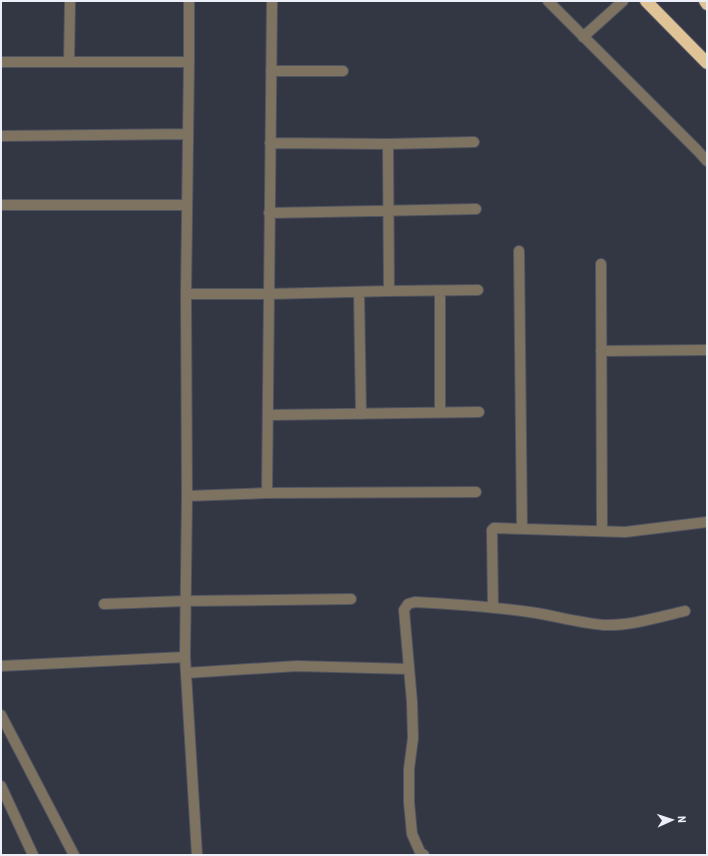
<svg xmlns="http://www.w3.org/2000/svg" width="708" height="856" font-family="'Roboto Condensed',sans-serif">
<rect width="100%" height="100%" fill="#333744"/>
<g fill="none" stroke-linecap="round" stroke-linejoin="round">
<g stroke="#515461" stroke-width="12">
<path id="minor" d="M 189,1 L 189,62 L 186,294 L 187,496 L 185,657 L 197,855
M 548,1 L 697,150 L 707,161
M 583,37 L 623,1
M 1,62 L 189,62
M 69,62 L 70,1
M 271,71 L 343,71
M 1,136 L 188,134
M 270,143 L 388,144 L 474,142
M 1,205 L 187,205
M 269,213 L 476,209
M 519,251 L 522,529
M 601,264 L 602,531
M 389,291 L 478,290
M 440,291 L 440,412
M 359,292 L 361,414
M 186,294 L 269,294 L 389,291 L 388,144
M 601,351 L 707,350
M 268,415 L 479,412
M 267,493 L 476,492
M 187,496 L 267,493 L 272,1
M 104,604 L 185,601 L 351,599
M 493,607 L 492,530 L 494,528 L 625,532 L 707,522
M 1,666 L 185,657
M 186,673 L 297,666 L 409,669
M 1,715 L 74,855
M 424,855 L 420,852 L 412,834 L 409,802 L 409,769 L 413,738 L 412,702 L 404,610 L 408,604 L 415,602 C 456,604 496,607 536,613 C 559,617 581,623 604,625 C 631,626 659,617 685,611"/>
</g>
<g stroke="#515461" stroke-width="12">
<path id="tertiary" d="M 1,786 L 33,855"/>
</g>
<g stroke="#515461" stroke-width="14">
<path id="motorway" d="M 646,1 L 707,63
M 705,1 L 707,4"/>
</g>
<use href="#minor" stroke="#7e7361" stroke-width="10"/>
<use href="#tertiary" stroke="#7e7361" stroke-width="10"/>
<use href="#motorway" stroke="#e0c396" stroke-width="12"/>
</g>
<rect width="708" height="856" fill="none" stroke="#eceff7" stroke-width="4"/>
<g transform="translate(672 820) rotate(87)" stroke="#333744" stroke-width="3" paint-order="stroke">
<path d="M0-3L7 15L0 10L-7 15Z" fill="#eceff7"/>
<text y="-6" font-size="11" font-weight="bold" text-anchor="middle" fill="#eceff7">N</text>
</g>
</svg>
